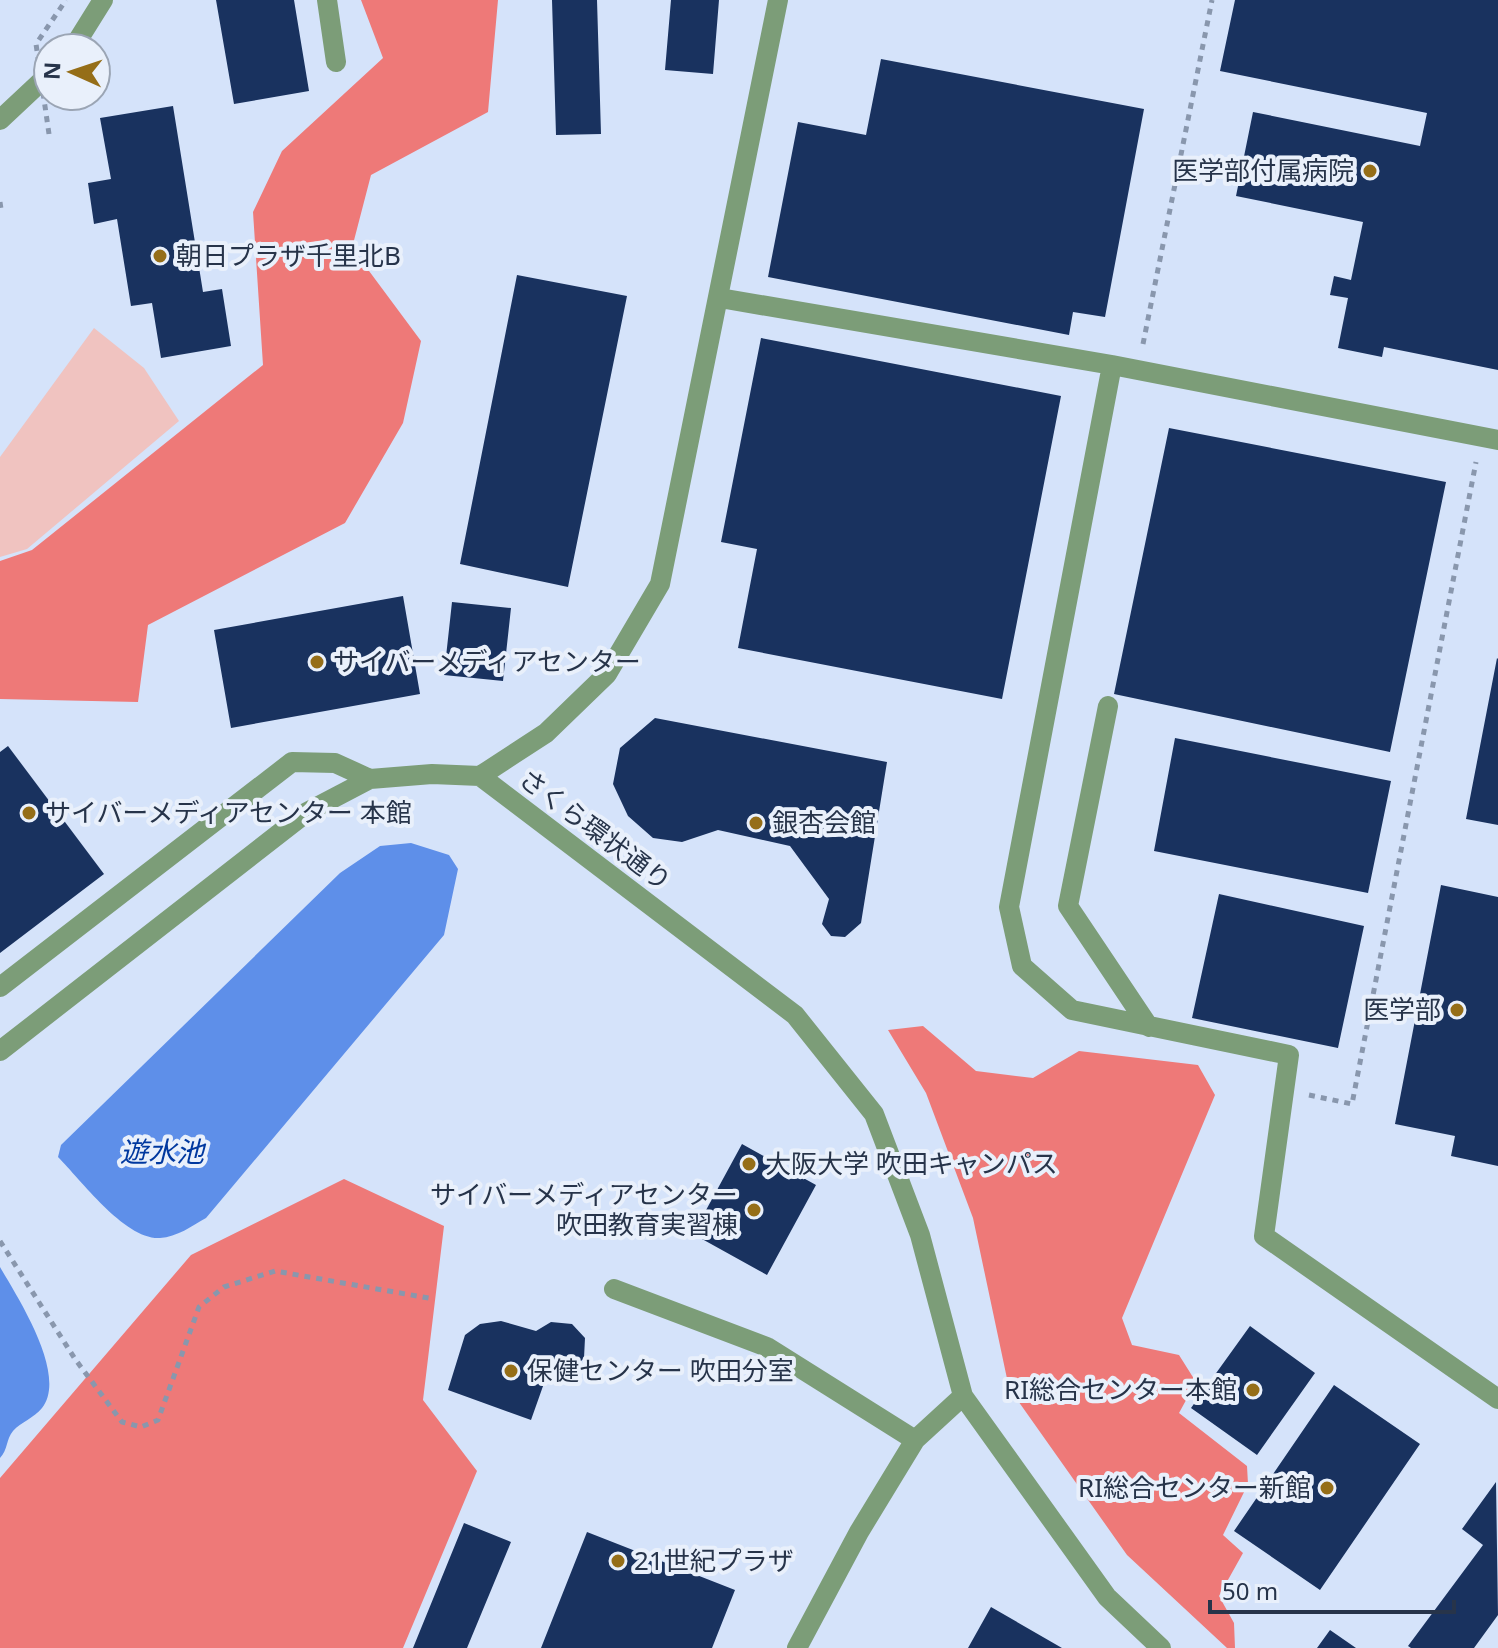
<svg xmlns="http://www.w3.org/2000/svg" width="1498" height="1648" font-family="'Noto Sans','Noto Sans JP',sans-serif">
<rect width="100%" height="100%" fill="#d5e3fa"/>
<path fill="#f0c3c0" d="M 94,328 L 144,368 L 179,421 L 27,549 L 0,557 L 0,457 Z"/>
<path fill="#ee7978" d="M 361,0 L 498,0 L 488,112 L 371,175 L 352,248 L 421,341 L 403,423 L 345,523 L 148,625 L 138,702 L 0,699 L 0,561 L 32,550 L 263,365 L 253,212 L 282,151 L 383,58 Z
M 923,1026 L 976,1071 L 1033,1078 L 1079,1051 L 1198,1065 L 1215,1095 L 1122,1318 L 1132,1345 L 1179,1355 L 1196,1382 L 1179,1413 L 1247,1466 L 1248,1484 L 1223,1535 L 1243,1553 L 1219,1596 L 1234,1623 L 1235,1648 L 1227,1648 L 1127,1555 L 1009,1388 L 973,1218 L 926,1093 L 888,1030 Z
M 344,1179 L 444,1226 L 423,1400 L 477,1471 L 403,1648 L 0,1648 L 0,1478 L 191,1255 Z"/>
<path fill="#5e8fe9" d="M 411,843 L 449,855 L 458,869 L 444,935 L 206,1218 C 192,1226 177,1237 160,1238 C 125,1240 81,1180 58,1157 L 61,1145 L 340,873 L 380,846 Z
M 0,1267 C 18,1298 68,1375 42,1408 C 34,1418 21,1422 13,1431 C 6,1439 8,1450 0,1458 Z"/>
<path fill="#19325f" d="M 216,0 L 294,0 L 309,91 L 234,104 Z
M 552,0 L 597,0 L 601,134 L 556,135 Z
M 671,0 L 719,0 L 713,74 L 665,70 Z
M 1235,0 L 1498,0 L 1498,370 L 1384,347 L 1382,357 L 1338,348 L 1348,298 L 1330,295 L 1334,276 L 1351,280 L 1363,222 L 1236,196 L 1253,112 L 1420,146 L 1427,113 L 1220,71 Z
M 881,59 L 1144,109 L 1105,317 L 1073,312 L 1069,335 L 768,277 L 798,122 L 866,135 Z
M 173,106 L 203,292 L 222,289 L 231,346 L 161,358 L 152,303 L 131,306 L 117,219 L 94,224 L 88,183 L 111,179 L 100,118 Z
M 517,275 L 627,296 L 568,587 L 460,564 Z
M 761,338 L 1061,396 L 1002,699 L 738,648 L 757,549 L 721,542 Z
M 1169,428 L 1446,482 L 1390,752 L 1114,694 Z
M 403,596 L 420,694 L 231,728 L 214,630 Z
M 452,602 L 511,608 L 503,681 L 444,675 Z
M 1497,658 L 1498,659 L 1498,825 L 1466,819 Z
M 655,718 L 887,762 L 861,923 L 845,937 L 831,936 L 822,924 L 829,899 L 790,846 L 718,830 L 682,842 L 653,838 L 628,816 L 613,784 L 620,748 Z
M 1175,738 L 1391,781 L 1368,893 L 1154,851 Z
M 8,746 L 104,874 L 0,953 L 0,752 Z
M 1441,885 L 1498,897 L 1498,1166 L 1451,1156 L 1455,1136 L 1395,1124 Z
M 1219,894 L 1364,926 L 1338,1048 L 1192,1018 Z
M 742,1144 L 816,1185 L 767,1275 L 693,1234 Z
M 501,1321 L 536,1331 L 551,1322 L 572,1324 L 585,1338 L 584,1358 L 572,1370 L 548,1372 L 531,1420 L 448,1390 L 465,1335 L 480,1324 Z
M 1250,1326 L 1315,1373 L 1257,1455 L 1191,1408 Z
M 1334,1385 L 1420,1444 L 1320,1590 L 1234,1531 Z
M 1496,1482 L 1498,1615 L 1474,1648 L 1411,1648 L 1408,1646 L 1483,1545 L 1462,1529 Z
M 464,1523 L 511,1542 L 467,1648 L 413,1648 Z
M 587,1532 L 735,1590 L 712,1648 L 541,1648 Z
M 991,1607 L 1062,1648 L 968,1648 Z
M 1330,1630 L 1356,1648 L 1317,1648 Z"/>
<g fill="none" stroke-linecap="round" stroke-linejoin="round">
<path stroke="#8997ad" stroke-width="5" stroke-dasharray="6 6" stroke-linecap="butt" d="M 0,202 L 1,209
M 1143,344 L 1212,0
M 1309,1095 L 1352,1104 L 1476,462
M 0,1241 L 75,1359 L 122,1422 L 141,1427 L 158,1420 L 199,1307 L 224,1287 L 275,1271 L 434,1299"/>
<path stroke="#7c9d78" stroke-width="20" d="M 327,0 L 336,62
M 73,48 L 103,0
M 0,120 L 48,75
M 720,298 L 1112,365 L 1498,440
M 1112,365 L 1009,907 L 1022,966 L 1072,1010 L 1289,1055 L 1264,1236 L 1498,1399
M 1108,706 L 1068,906 L 1149,1027
M 480,776 L 546,733 L 607,674 L 660,584 L 778,0
M 0,987 L 292,762 L 335,763 L 370,779
M 0,1051 L 307,812 L 370,779 L 432,774 L 480,776 L 795,1015 L 874,1114 L 920,1235 L 963,1396 L 1107,1597 L 1161,1648
M 614,1289 L 767,1347 L 915,1440
M 797,1648 L 859,1532 L 915,1440 L 963,1396"/>
<path stroke="#8997ad" stroke-width="5" stroke-dasharray="6 6" stroke-linecap="butt" d="M 49,134 L 36,44 L 66,0"/>
</g>
<g fill="#956e18" stroke="#e9f0fb" stroke-width="3">
<circle cx="1370" cy="171" r="8"/>
<circle cx="160" cy="256" r="8"/>
<circle cx="317" cy="662" r="8"/>
<circle cx="29" cy="813" r="8"/>
<circle cx="756" cy="823" r="8"/>
<circle cx="1457" cy="1010" r="8"/>
<circle cx="749" cy="1164" r="8"/>
<circle cx="754" cy="1210" r="8"/>
<circle cx="511" cy="1371" r="8"/>
<circle cx="1253" cy="1390" r="8"/>
<circle cx="1327" cy="1488" r="8"/>
<circle cx="618" cy="1561" r="8"/>
</g>
<g text-anchor="middle" stroke-width="8" stroke-linejoin="round" paint-order="stroke">
<g font-size="26" fill="#27344a" stroke="#e9f0fb" text-anchor="start">
<text x="1354" y="180" text-anchor="end">医学部付属病院</text>
<text x="176" y="265">朝日プラザ千里北B</text>
<text x="333" y="671">サイバーメディアセンター</text>
<text x="45" y="822">サイバーメディアセンター 本館</text>
<text x="772" y="832">銀杏会館</text>
<text x="1441" y="1019" text-anchor="end">医学部</text>
<text x="765" y="1173">大阪大学 吹田キャンパス</text>
<text x="738" y="1204" text-anchor="end">サイバーメディアセンター<tspan x="738" dy="30">吹田教育実習棟</tspan></text>
<text x="527" y="1380">保健センター 吹田分室</text>
<text x="1237" y="1399" text-anchor="end">RI総合センター本館</text>
<text x="1311" y="1497" text-anchor="end">RI総合センター新館</text>
<text x="634" y="1570">21世紀プラザ</text>
</g>
<g font-size="26" fill="#27344a" stroke="#e9f0fb">
<text transform="translate(595 830) rotate(37)" y="9">さくら環状通り</text>
</g>
<g font-size="28" font-style="italic" fill="#00389f" stroke="#e9f0fb">
<text x="162" y="1162">遊水池</text>
</g>
</g>
<g transform="translate(72 72) rotate(273)"><circle r="38" fill="#e9f0fb" stroke="#9ba5b4" stroke-width="2"/>
<path d="M0-6L14 30L0 20L-14 30Z" fill="#956e18"/>
<text y="-12" font-size="22" font-weight="bold" text-anchor="middle" fill="#27344a">N</text>
</g>
<path d="M1210 1600v12h244v-12" fill="none" stroke="#27344a" stroke-width="4"/>
<text x="1222" y="1600" font-size="24" fill="#27344a" stroke="#e9f0fb" stroke-width="6" paint-order="stroke">50 m</text>
</svg>
